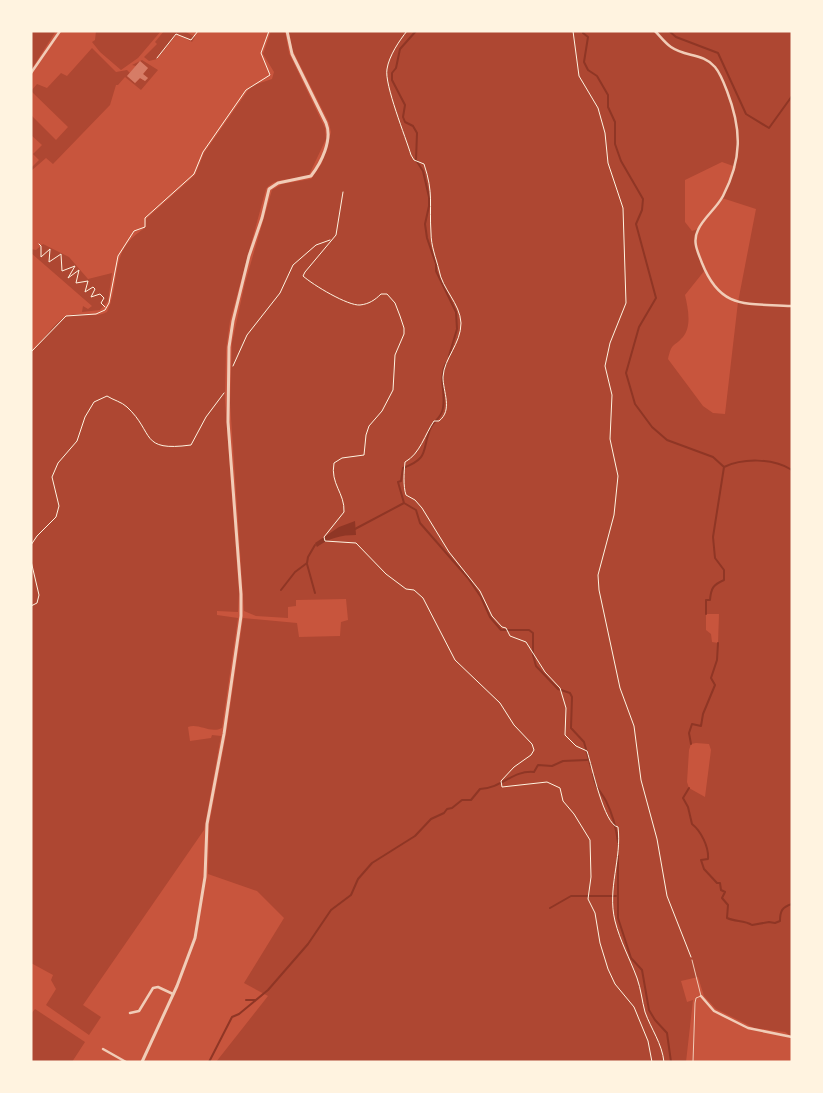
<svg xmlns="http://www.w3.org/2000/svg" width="823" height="1093" font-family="'Varela Round',sans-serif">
<rect width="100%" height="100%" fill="#c8553d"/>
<path fill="#ae4732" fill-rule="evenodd" d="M 31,31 L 56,31 L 31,70 Z
M 96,31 L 161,31 L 138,58 L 121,70 L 100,52 L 92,42 L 95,40 Z
M 164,31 L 184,31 L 195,37 L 192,42 L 177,34 L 157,59 L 149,61 L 144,57 L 157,44 L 155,42 Z
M 271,31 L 285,31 L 289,53 L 325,128 L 326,139 L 309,175 C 295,182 277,175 266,189 L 230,321 L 226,350 L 225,401 L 239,593 L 238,612 L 217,611 L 217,615 L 238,618 L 222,728 C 210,734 199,723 188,727 L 190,741 L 211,738 L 212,735 L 221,736 L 204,830 L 83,1005 L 101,1017 L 89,1035 L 46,1005 L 56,989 L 51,980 L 53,975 L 31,963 L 31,353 C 40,344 56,320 67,316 C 80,311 94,319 107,312 C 122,280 107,252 145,228 L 146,219 L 195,175 L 204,153 L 251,86 L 272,79 L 274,72 L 263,54 Z
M 289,31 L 792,31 L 792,1037 L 785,1032 L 754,1028 L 716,1009 L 704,996 L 698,977 L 681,981 L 687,1002 L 693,1000 L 686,1062 L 216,1062 L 268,996 L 244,983 L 284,918 L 257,891 L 208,874 L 209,825 L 226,735 L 243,618 L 297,623 L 299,637 L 340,636 L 341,622 L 348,620 L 346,599 L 296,600 L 296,606 L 288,607 L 288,618 L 256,616 L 244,611 L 230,403 L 232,342 L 245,283 L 272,190 L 282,184 L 311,179 L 322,163 L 331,132 L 329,123 L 292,49 ZM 722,162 L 736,167 L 722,198 L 756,209 L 738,302 L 725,414 L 713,413 L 703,406 L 668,359 C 672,342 673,348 683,337 C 692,326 688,308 685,295 L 705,270 L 696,247 L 698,229 L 692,231 L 685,222 L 685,180 ZM 706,614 L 719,614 L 718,643 L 712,642 L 711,634 L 706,630 ZM 696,743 L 709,744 L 711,750 L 705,797 L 689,788 L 687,782 L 689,750 L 691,744 Z
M 92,48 L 116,72 L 127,70 L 130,73 L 127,76 L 135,83 L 140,78 L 145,81 L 148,78 L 143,74 L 148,68 L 140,61 L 136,66 L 132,65 L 142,60 L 158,70 L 141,90 L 125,77 L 118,85 L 116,85 L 110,105 L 53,164 L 46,158 L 31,171 L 31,168 L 39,160 L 33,154 L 42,145 L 31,135 L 31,115 L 56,140 L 68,127 L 31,91 L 37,84 L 47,88 L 61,73 L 67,76 Z
M 43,244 L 69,257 L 88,279 L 112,273 L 108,301 L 100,310 L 82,312 L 83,306 L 88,309 L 92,306 L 31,253 L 31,249 L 36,250 Z
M 35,1009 L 85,1042 L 72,1062 L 31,1062 L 31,1014 Z"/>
<path fill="#8f3625" d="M 355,521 L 356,535 C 341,535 329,538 317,547 L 315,543 L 339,527 Z"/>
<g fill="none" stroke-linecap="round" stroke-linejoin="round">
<path stroke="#8f3625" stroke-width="2" d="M 416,31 L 400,49 L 396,68 L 392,73 L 392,80 L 405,105 L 403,117 L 405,122 L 413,126 L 417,133 L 416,160 L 423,171 L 429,197 L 429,206 L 425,224 L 427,238 L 436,264 L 436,271 L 456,312 L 457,329 L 449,356
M 669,31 L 676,37 L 718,53 L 746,114 L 769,128 L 792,96
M 583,33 L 588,37 L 584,62 L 588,70 L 597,76 L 608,95 L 608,107 L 615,122 L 615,144 L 621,161 L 643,199 L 642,210 L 636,224 L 656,298 L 639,327 L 626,373 L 635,404 L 652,427 L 667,440 L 713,457 L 724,467 L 713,537 L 715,558 L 724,570 L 724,580 C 713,585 711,588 710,600 L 706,600 L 706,614
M 446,363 C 438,379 446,391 443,408 C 442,417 435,420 431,427 C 421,449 431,458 403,468 L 401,481 L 398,482 L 404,503 L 416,510 L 420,523 L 468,578 L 481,597 L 490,617 L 501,630 L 529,630 L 533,633 L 533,655 L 536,666 L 558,689 L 570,693 L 572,697 L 571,728 L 584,742 L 591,767
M 724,467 C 743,458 773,458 792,470
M 355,529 L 404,503
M 307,564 L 315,593
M 281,590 L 295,572 L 307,563 L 308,557 L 315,545
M 691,744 L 689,733 L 692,724 L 701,726 L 703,714 L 715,685 L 711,678 L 717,660 L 718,643
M 593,774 C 596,790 599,788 606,801 C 613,815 616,827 618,842
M 689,788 L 683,798 L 688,807 L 692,824 C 701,831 709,847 708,859 L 701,860 L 704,869 L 717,883 L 720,883 L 721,890 L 725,892 L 722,898 L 728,905 L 727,918 C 736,922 744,920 752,925 L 769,922 L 775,923 L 780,921 C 780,911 782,907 792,904
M 618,856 L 618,918 L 631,958 L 642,970 L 649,1010 L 655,1020 L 667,1033 L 671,1062
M 550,908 L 571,896 L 616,896
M 246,1000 L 256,1000
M 209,1062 L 232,1017 L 239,1014 L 268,990 L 308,944 L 331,910 L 351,895 L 358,879 L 372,863 L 415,836 L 431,819 L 444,813 L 447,809 L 452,808 L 462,800 L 471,800 L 480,789 C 503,788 512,770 534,772 L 538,765 L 552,766 L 563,761 L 587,760"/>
</g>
<path fill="#d67c66" d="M 140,61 L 148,68 L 143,74 L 148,78 L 145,81 L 140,78 L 135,83 L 127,76 Z"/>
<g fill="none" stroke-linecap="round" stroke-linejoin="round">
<path stroke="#fff3e0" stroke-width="1" d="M 407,31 C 399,41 389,56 387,69 C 384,84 406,138 411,155 L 414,160 L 424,164 C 434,194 429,204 431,233 C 431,246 436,258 439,270 C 442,289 460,303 461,323 C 461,344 444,358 443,377 C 443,392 453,410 439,421 L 434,421 C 425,434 420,454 405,462 C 404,472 403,486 406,495 L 415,500 L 422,508 L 449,552 L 480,591 L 492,616 L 502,627 L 506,628 L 510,636 L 526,642 L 545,672 L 560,688 L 566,708 L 565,735 L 576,746 L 587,751 C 592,766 604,825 618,827 C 622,859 607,888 615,921 C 620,941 630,959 637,978 C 641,989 642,1001 645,1012 C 651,1029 662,1043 664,1062
M 573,31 L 579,76 L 598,108 L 605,133 L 608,163 L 623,208 L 626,303 L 610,343 L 605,366 L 612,395 L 610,439 L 618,476 L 614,515 L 598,575 L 599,590 L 620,688 L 634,726 L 641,780 L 657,839 L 667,896 L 691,957
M 157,58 L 176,34 L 191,40 L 198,31
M 343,192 L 336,235 L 305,272 L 303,276 C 313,285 348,306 360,305 C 369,304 375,300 381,294 L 387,294 L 395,303 L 400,316 L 404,328 L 404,334 L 395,355 L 393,390 L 382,411 L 369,426 L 366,435 L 364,455 L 342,458 L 334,463 C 330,484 345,493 344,512 L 324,537 L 325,541 L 356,543 L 386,574 L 406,589 L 414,590 L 423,598 L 455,660 L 500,703 L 514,725 L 532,744 L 534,750 L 531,755 L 514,767 L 501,781 L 502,787 L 547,782 L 560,788 L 563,801 L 574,814 L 590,840 L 591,877 L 588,899 L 595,913 L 600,943 L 608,969 L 615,984 L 634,1007 L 648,1041 L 652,1062
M 39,244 L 41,246 L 41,257 L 50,249 L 49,262 L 61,254 L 62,271 L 75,266 L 68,278 L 79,270 L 76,283 L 88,281 L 85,292 L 93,287 L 95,289 L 91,297 L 100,294 L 104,298 L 101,303 L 105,307
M 31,352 L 66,316 L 96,314 L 105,310 L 109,303 L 118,256 L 134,231 L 145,227 L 145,218 L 194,174 L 203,152 L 246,90 L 270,75 L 261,53 L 269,31
M 233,366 L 247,335 L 280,293 L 293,265 L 316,245 L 330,240
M 31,545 L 37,536 L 56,517 L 59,506 L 52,477 L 58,463 L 77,441 L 85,417 L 94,402 L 107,396 C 113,400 122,402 127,407 C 155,433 139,452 191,445 L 206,417 L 224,393
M 31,561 L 39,595 L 37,603 L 31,606"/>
<path stroke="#f1ccb7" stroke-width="1" d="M 692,960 L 701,996 L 696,998 L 695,1003 L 693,1062"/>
<path stroke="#f1ccb7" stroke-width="2.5" d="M 655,31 C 660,36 665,43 671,47 C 685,57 703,53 715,67 C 720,73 724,83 727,91 C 742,130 742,159 723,196 C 716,209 703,218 698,230 C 692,242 698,252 702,263 C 721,311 747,303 792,306
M 31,73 L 60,31
M 701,996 L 714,1011 L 748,1028 L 792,1037
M 130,1013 L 139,1011 L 153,988 L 158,987 L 173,994
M 103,1049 L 126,1062"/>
<path stroke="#f1ccb7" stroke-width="3" d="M 142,1062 L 177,986 L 195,938 L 205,877 L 207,824 L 224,734 L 241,616 L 241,594 L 228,422 L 229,347 L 233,321 L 249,256 L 262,218 L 269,189 L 278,183 L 311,176 C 321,163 333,140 326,123 L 292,54 L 287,31"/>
</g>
<rect width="823" height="1093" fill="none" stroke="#fff3e0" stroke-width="65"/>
</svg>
